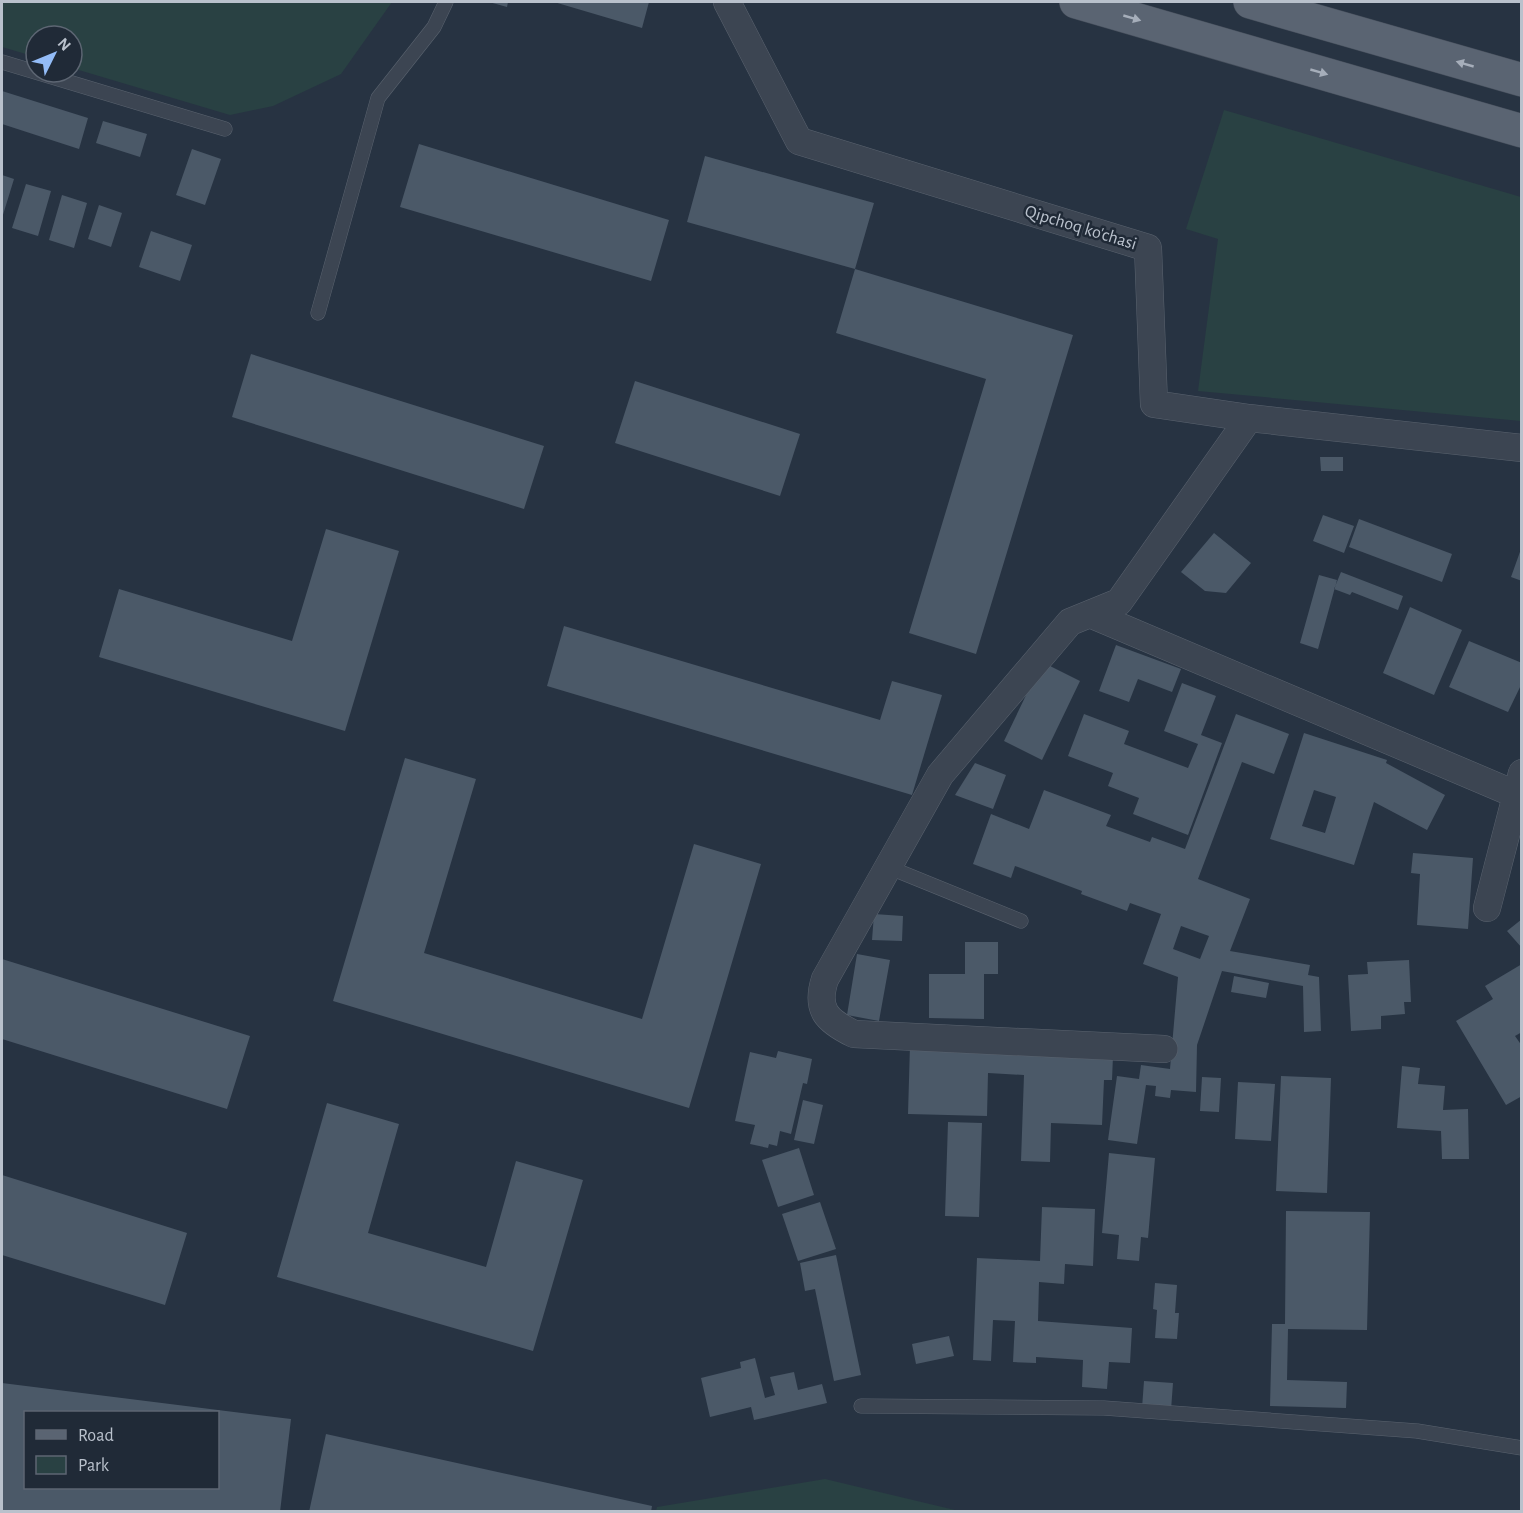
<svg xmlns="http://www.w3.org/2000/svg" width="1523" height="1513" font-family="'Alegreya Sans',sans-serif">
<rect width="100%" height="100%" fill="#273342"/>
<path fill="#294143" d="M 2,2 L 392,2 L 341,74 L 273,106 L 230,115 L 72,68 L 72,36 L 36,36 L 36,57 L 2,47 Z
M 1224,110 L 1521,197 L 1521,421 L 1198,391 L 1218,239 L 1186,229 Z
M 825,1479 L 959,1511 L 656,1511 L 657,1507 Z"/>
<path fill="#4b5968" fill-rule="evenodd" d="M 489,2 L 508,2 L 507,7 Z
M 554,2 L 649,2 L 642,28 Z
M 2,91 L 88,118 L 79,149 L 2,124 Z
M 103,121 L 147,134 L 140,157 L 96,143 Z
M 419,144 L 669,220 L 651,281 L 400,207 Z
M 192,149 L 221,159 L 205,205 L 176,195 Z
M 705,156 L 874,203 L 855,269 L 687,222 Z
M 2,175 L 14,179 L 2,218 Z
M 26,184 L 51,191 L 38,236 L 12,228 Z
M 62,195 L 87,203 L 74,248 L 49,240 Z
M 99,205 L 122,213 L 111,247 L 88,239 Z
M 151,231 L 192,245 L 180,281 L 139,267 Z
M 855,269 L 1073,335 L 976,654 L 909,633 L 986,379 L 836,333 Z
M 251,354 L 544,446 L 524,509 L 232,417 Z
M 635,381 L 800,434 L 780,496 L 615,443 Z
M 1320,457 L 1343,457 L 1343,471 L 1321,471 Z
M 1323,515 L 1354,526 L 1344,553 L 1313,541 Z
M 1359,519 L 1452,554 L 1442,582 L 1349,547 Z
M 326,529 L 399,551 L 345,731 L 99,657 L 119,589 L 292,641 Z
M 1214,533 L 1251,563 L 1226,593 L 1205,591 L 1181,572 Z
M 1521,549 L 1522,549 L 1522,581 L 1511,577 Z
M 1341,572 L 1403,596 L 1398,610 L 1352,592 L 1350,595 L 1334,589 Z
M 1319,575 L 1337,580 L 1318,649 L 1300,643 Z
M 1410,607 L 1462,630 L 1434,695 L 1383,673 Z
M 564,626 L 880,720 L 892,681 L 942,695 L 912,795 L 547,686 Z
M 1469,641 L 1522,663 L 1522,683 L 1508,712 L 1449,687 Z
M 1116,645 L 1181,669 L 1172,692 L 1138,679 L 1129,702 L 1099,691 Z
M 1042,662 L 1080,681 L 1042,760 L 1004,741 Z
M 1182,683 L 1216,696 L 1201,735 L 1222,743 L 1188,835 L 1133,814 L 1139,798 L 1108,786 L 1113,773 L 1068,756 L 1084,714 L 1129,731 L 1124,744 L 1188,768 L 1198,744 L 1164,731 Z
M 1236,714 L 1289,734 L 1274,774 L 1242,762 L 1198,879 L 1250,899 L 1230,951 L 1310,965 L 1308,975 L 1319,977 L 1321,1031 L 1304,1032 L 1303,986 L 1222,971 L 1197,1045 L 1196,1092 L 1171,1090 L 1170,1098 L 1155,1096 L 1156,1086 L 1146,1085 L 1137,1144 L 1108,1140 L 1117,1076 L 1139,1079 L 1141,1065 L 1170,1069 L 1178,977 L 1143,964 L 1161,914 L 1130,903 L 1127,911 L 1081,894 L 1082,891 L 1015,866 L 1011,878 L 973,864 L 991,814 L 1029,829 L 1044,790 L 1111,815 L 1106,826 L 1150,842 L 1152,837 L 1185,849 ZM 1181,926 L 1209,936 L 1200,959 L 1173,949 Z
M 1304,733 L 1387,760 L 1386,763 L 1445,795 L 1427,830 L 1374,802 L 1354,865 L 1270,839 ZM 1314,790 L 1336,797 L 1325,833 L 1302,826 Z
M 405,758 L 476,779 L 424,953 L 642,1019 L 694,844 L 761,864 L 689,1108 L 333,1001 Z
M 975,763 L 1006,775 L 993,809 L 955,795 Z
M 1413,853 L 1473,858 L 1468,929 L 1417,925 L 1420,874 L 1411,873 Z
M 874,914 L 903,916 L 902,941 L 872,940 Z
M 1522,919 L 1522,948 L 1507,931 Z
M 965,942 L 998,942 L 998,974 L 984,974 L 984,1019 L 929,1018 L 929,974 L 965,974 Z
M 857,954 L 890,960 L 879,1021 L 847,1015 Z
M 2,959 L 250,1036 L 227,1109 L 2,1039 Z
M 1409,960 L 1411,1002 L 1404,1002 L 1405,1014 L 1381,1016 L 1381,1029 L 1351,1031 L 1348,975 L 1368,974 L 1367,962 Z
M 1522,964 L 1522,1032 L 1515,1036 L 1522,1046 L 1522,1096 L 1506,1105 L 1456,1021 L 1493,999 L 1485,986 Z
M 1234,976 L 1269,983 L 1266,998 L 1231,992 Z
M 910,1045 L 1113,1056 L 1112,1080 L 1104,1080 L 1102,1125 L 1051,1123 L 1050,1162 L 1021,1161 L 1024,1075 L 988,1073 L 987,1116 L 908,1114 Z
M 778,1051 L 812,1059 L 807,1084 L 803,1083 L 791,1134 L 780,1131 L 777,1146 L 769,1144 L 768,1148 L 750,1144 L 755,1125 L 735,1121 L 750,1052 L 776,1058 Z
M 1402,1066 L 1420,1068 L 1418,1084 L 1445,1086 L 1443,1110 L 1468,1109 L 1469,1159 L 1442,1159 L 1441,1131 L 1397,1128 Z
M 1281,1076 L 1331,1078 L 1327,1193 L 1276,1191 Z
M 1202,1077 L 1221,1078 L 1219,1112 L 1200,1111 Z
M 1238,1082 L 1275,1084 L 1271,1141 L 1235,1139 Z
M 803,1100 L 823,1105 L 814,1144 L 794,1140 Z
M 327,1103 L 399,1124 L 368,1233 L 486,1267 L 516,1161 L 583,1180 L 533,1351 L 277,1277 Z
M 948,1122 L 982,1123 L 979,1217 L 945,1216 Z
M 799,1148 L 814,1195 L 778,1207 L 762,1160 Z
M 1109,1153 L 1155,1158 L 1148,1238 L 1141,1237 L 1139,1261 L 1117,1259 L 1119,1235 L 1102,1233 Z
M 2,1175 L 187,1233 L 165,1305 L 2,1255 Z
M 820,1202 L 836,1249 L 798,1261 L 782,1214 Z
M 1042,1207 L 1095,1209 L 1093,1266 L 1065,1264 L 1064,1284 L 1039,1282 L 1038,1321 L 1132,1328 L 1130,1363 L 1109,1362 L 1107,1389 L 1082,1387 L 1083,1360 L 1036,1357 L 1036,1363 L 1013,1362 L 1015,1321 L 993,1320 L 991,1361 L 973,1360 L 977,1258 L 1040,1261 Z
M 1286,1211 L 1370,1212 L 1367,1330 L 1288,1329 L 1287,1380 L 1347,1382 L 1346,1408 L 1270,1406 L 1272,1324 L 1285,1324 Z
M 836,1255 L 861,1375 L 834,1381 L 815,1289 L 805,1291 L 800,1263 Z
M 1155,1283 L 1177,1285 L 1175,1313 L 1179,1313 L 1177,1339 L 1155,1338 L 1157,1310 L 1153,1309 Z
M 949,1336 L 954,1356 L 916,1364 L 912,1344 Z
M 755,1358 L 765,1398 L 775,1395 L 770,1377 L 794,1372 L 798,1390 L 822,1384 L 827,1403 L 754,1420 L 751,1407 L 710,1417 L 701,1378 L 741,1368 L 740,1362 Z
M 1144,1381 L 1173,1383 L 1171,1410 L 1142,1408 Z
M 2,1383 L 291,1419 L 280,1512 L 2,1512 ZM 26,1412 L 218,1412 L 218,1488 L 26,1488 Z
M 326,1434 L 652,1506 L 651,1512 L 309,1512 Z"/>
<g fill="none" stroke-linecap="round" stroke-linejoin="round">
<g stroke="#5a636f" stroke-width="15">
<path id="lane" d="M 2,62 L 225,129
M 318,313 L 378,98 L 434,27 L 446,2
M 888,867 L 1021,921
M 861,1406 L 1104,1408 L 1417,1431 L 1522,1448"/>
</g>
<g stroke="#5a636f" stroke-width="28">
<path id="street" d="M 727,2 L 799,141 L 1148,248 L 1154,404 L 1249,418 L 1522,448
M 1090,614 L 1522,797
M 1487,908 L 1522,773
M 1164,1049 L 854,1034 C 827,1021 815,1010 825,979 L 940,775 L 1070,622 L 1119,602 L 1249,418"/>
</g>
<g stroke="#454e5b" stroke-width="34">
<path id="primary" d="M 1076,2 L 1522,131
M 1250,2 L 1522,80"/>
</g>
<use href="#lane" stroke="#3c4552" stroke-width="14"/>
<use href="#street" stroke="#3c4552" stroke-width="27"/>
<use href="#primary" stroke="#5a6472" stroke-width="33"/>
</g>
<defs><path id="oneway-solid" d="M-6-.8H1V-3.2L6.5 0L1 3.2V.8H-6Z" transform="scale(1.5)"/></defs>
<g fill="#a6aeba">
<use href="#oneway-solid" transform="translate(1132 18) rotate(16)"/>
<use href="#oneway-solid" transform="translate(1465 64) rotate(-164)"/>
<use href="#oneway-solid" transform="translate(1319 72) rotate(16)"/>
</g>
<g text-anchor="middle" stroke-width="5" stroke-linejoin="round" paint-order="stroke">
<g font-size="18" fill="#b9c1cc" stroke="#202a37">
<text transform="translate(1081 227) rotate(17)" y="6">Qipchoq ko'chasi</text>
</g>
</g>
<rect width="1523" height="1513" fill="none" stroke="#b9c1cc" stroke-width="6"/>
<rect x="24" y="1411" width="195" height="78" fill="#202a37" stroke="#5d6673" stroke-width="1.5"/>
<rect x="36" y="1430" width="30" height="9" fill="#5a6472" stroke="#5d6673" stroke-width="1.5"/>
<text x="78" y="1441" font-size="18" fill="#b9c1cc">Road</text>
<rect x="36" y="1456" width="30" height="18" fill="#294143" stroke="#5d6673" stroke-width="1.5"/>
<text x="78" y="1471" font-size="18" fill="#b9c1cc">Park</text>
<g transform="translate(54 54) rotate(47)"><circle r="28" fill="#202a37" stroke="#5d6673" stroke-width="1.5"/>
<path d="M0-4.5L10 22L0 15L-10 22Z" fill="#93bcf7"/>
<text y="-9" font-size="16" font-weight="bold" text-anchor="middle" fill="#b9c1cc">N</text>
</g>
</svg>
